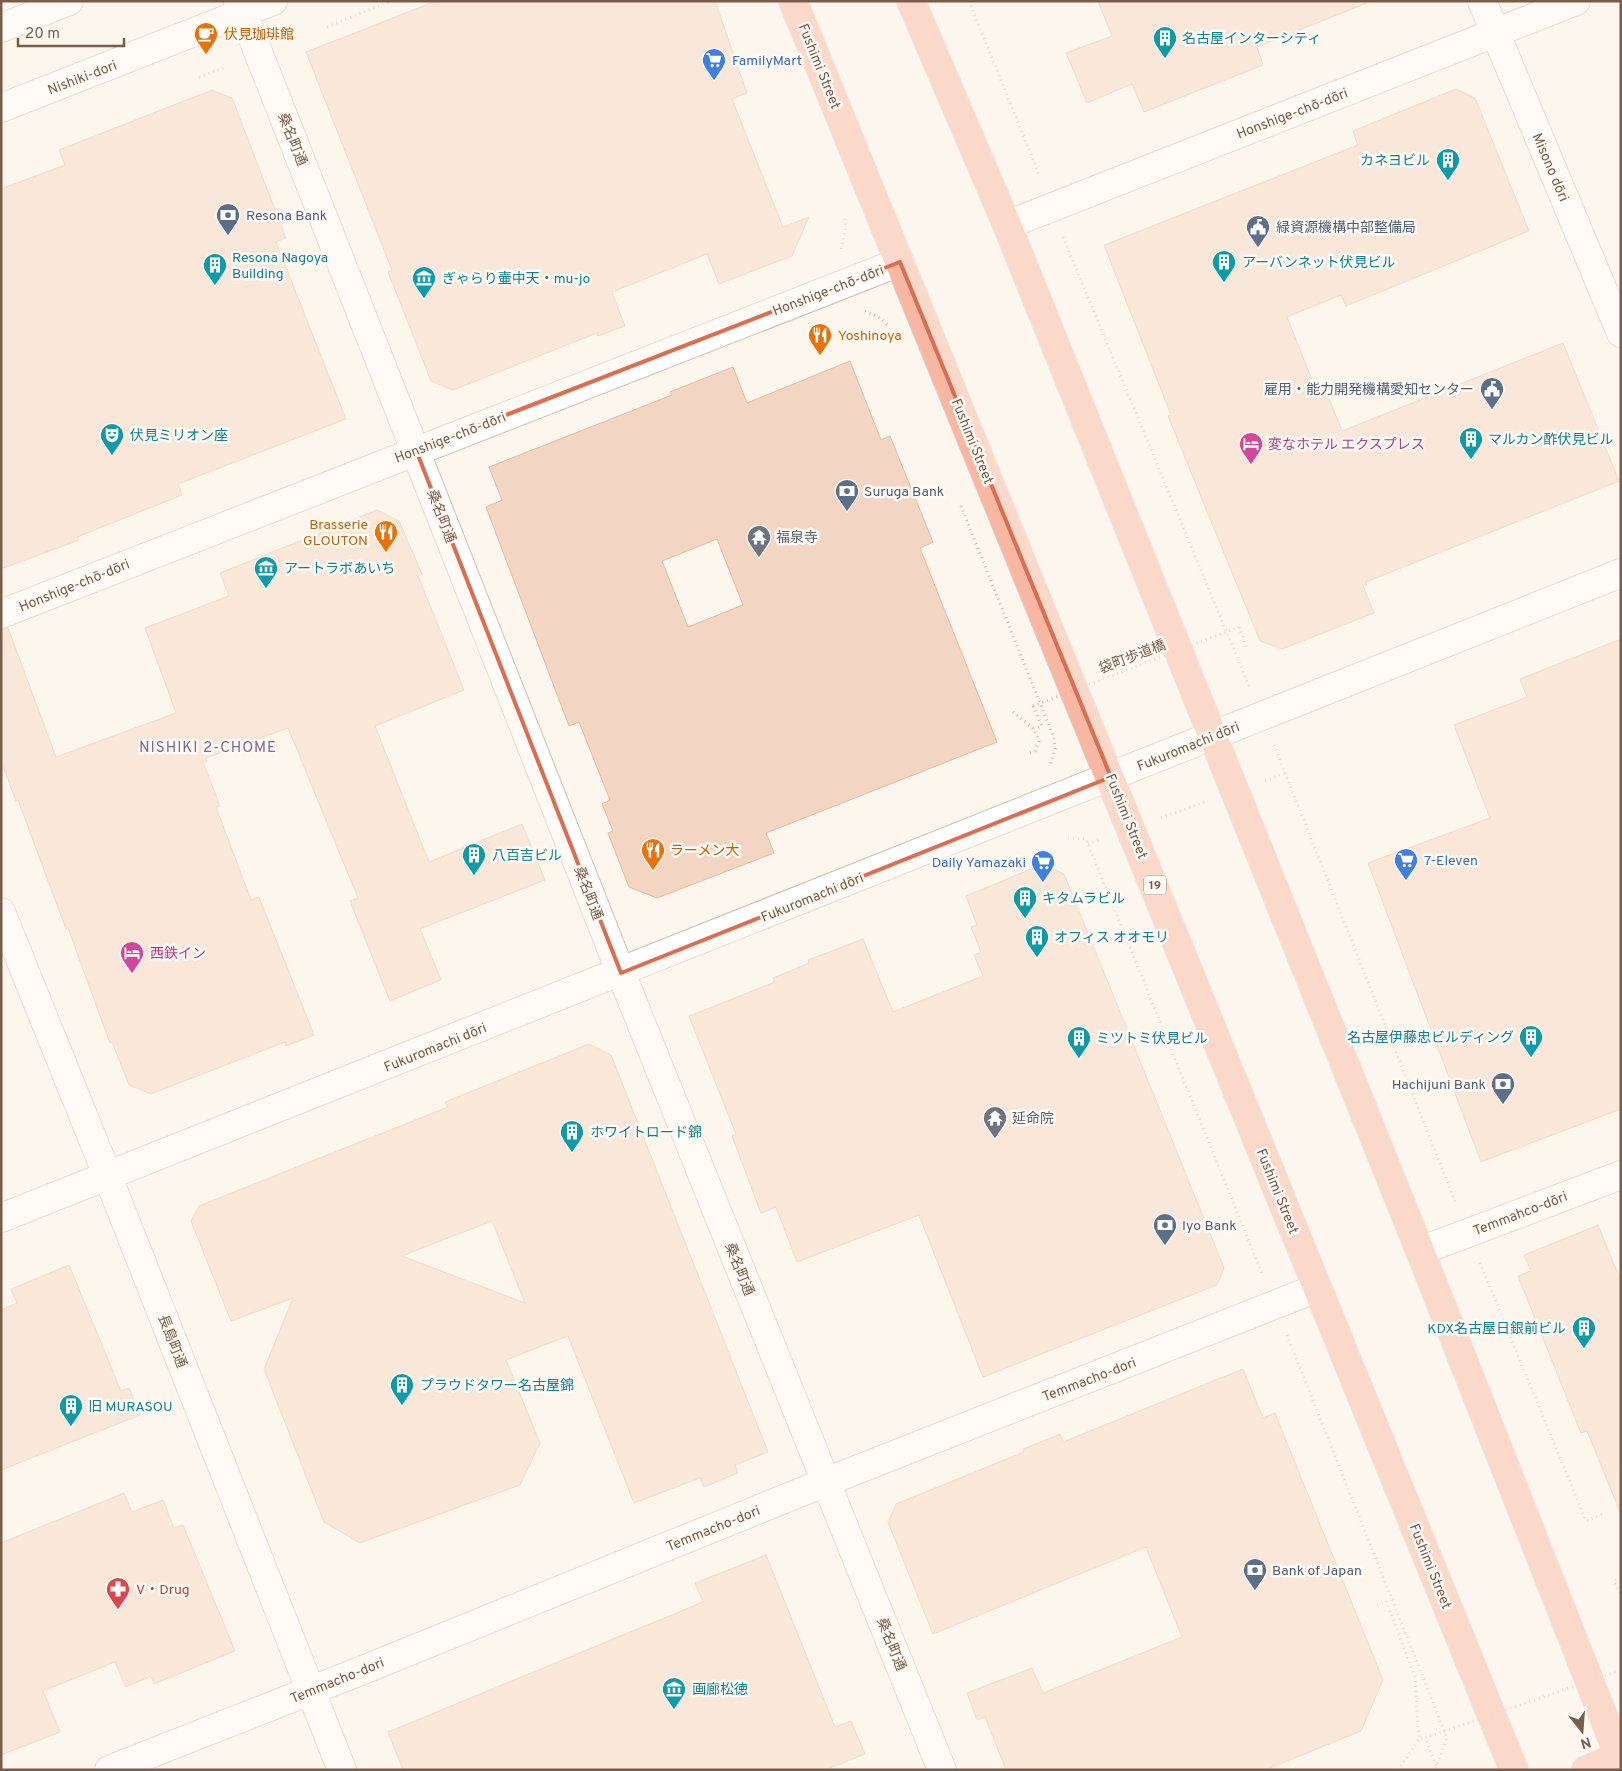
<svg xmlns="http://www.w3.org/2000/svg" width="1622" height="1771" font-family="Overpass,'Noto Sans JP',sans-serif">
<rect width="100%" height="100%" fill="#fdf6ec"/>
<path fill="#f3d5c3" stroke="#e6bba3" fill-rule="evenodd" d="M 436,1 L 715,1 L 747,93 L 732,99 L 783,227 L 809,217 L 792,256 L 719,284 L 707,254 L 612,292 L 625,326 L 598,336 L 597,333 L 453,390 L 431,381 L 388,272 L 392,270 L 306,52 Z
M 1098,1 L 1367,1 L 1367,3 L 1257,47 L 1263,65 L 1144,112 L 1132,84 L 1087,103 L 1066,53 L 1112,36 Z
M 1456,89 L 1475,98 L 1529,231 L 1346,306 L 1341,295 L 1287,317 L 1318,395 L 1326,391 L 1342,431 L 1563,343 L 1619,481 L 1366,582 L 1367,584 L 1363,586 L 1374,613 L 1282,649 L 1260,641 L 1168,416 L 1171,415 L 1104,245 L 1358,145 L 1353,131 Z
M 212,90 L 232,98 L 286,238 L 276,242 L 346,419 L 178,484 L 182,495 L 77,537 L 79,540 L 1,569 L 1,189 L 65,165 L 59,150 Z
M 850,361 L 881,440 L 890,436 L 933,542 L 920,548 L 997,742 L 766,833 L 774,853 L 657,898 L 629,887 L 608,833 L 613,831 L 602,804 L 610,800 L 579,722 L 569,726 L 486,507 L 502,500 L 489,467 L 672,395 L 670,392 L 733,367 L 747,403 ZM 717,539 L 743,605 L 688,627 L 662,561 Z
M 377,510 L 399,521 L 422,574 L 418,576 L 464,690 L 375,726 L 429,862 L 522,824 L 545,880 L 420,929 L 441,980 L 390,1001 L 350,901 L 358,898 L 288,728 L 206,758 L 207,761 L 203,762 L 220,806 L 216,807 L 251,900 L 259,897 L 314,1035 L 286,1046 L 285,1042 L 151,1094 L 129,1085 L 112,1042 L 110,1043 L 68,928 L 66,929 L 18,800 L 16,801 L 1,761 L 1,629 L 8,628 L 56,757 L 176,713 L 145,628 L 229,596 L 220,573 Z
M 1621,639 L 1621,1109 L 1481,1162 L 1368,863 L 1490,818 L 1454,725 L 1527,697 L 1520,679 Z
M 1043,864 L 1064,874 L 1224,1268 L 1217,1285 L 983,1377 L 919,1215 L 797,1262 L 776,1207 L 761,1213 L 732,1136 L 736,1134 L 689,1016 L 775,982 L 773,978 L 809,963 L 808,960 L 863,939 L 893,1012 L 983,976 L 974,955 L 981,952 L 971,927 L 977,925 L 966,896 Z
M 589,1044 L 611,1055 L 768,1452 L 735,1465 L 738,1473 L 704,1487 L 700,1478 L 634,1503 L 568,1336 L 506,1360 L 540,1443 L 520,1485 L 360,1543 L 324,1522 L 264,1369 L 293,1298 L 231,1321 L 191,1221 L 199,1206 L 448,1107 L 445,1102 ZM 492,1221 L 525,1303 L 402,1256 Z
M 1598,1225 L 1621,1281 L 1620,1512 L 1587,1431 L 1581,1433 L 1518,1276 L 1531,1271 L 1524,1255 Z
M 69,1265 L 121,1391 L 129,1388 L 140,1415 L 1,1470 L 1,1310 L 17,1303 L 11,1289 Z
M 1243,1369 L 1263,1418 L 1275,1413 L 1383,1680 L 1361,1731 L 1265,1770 L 1006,1770 L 985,1717 L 977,1720 L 967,1693 L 1032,1668 L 1043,1693 L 1182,1637 L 1146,1547 L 933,1634 L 888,1522 L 896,1504 L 1024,1452 L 1023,1449 L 1060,1434 L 1063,1442 Z
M 124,1493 L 132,1512 L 163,1500 L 174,1528 L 183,1525 L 235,1651 L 154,1684 L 151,1676 L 126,1687 L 115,1662 L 43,1691 L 60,1732 L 1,1755 L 1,1543 Z
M 766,1555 L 835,1727 L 851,1721 L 865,1754 L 825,1770 L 403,1770 L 388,1732 L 703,1602 L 695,1583 Z"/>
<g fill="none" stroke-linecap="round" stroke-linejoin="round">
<g stroke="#d1beb0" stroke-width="30">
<path id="minor" d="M 238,1 L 621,973 L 942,1770
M 1482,1 L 1621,333
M 1,28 L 69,1
M 1,108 L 273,1
M 1007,225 L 1576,1
M 1,614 L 900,262
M 1,912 L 108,1177 L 342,1770
M 1,1218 L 1621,573
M 1420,1251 L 1621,1175
M 109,1770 L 358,1672 L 826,1482 L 1317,1288"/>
</g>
<g stroke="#dad1cd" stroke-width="30">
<path id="highway" d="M 793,1 L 1514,1770
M 911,1 L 1007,225 L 1420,1251 L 1621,1761
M 1586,1770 L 1619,1756"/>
</g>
<path stroke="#d9b8a5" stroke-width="3" stroke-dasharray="1 4" stroke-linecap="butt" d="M 969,1 L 1040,177
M 327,27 L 391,1
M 199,77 L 224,68
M 1063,237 L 1249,686
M 841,249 L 846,228 L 845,219
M 865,311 L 880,318 L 889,326
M 961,506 L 1054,738 L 1055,749 L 1050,766
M 1239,627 L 1247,648
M 1033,706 L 1042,726 L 1034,729
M 1013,712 L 1034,729 L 1039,741 L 1035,751 L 1029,753
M 1274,745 L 1456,1204
M 1265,781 L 1285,773
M 1161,818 L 1205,802
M 1068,838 L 1086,839 L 1263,1276
M 1088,844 L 1101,839
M 1480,1263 L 1586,1521 L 1603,1514
M 1287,1335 L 1447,1738 L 1435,1770
M 1621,1578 L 1614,1581 L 1621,1596
M 1377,1605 L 1386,1601 L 1415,1677 L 1419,1739
M 1398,1770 L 1419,1739 L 1425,1738"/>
<use href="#minor" stroke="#fff" stroke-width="28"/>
<use href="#highway" stroke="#f7b7a3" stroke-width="28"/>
<path stroke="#d9b8a5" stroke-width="3" stroke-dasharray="1 4" stroke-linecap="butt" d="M 1033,706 L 1239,627
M 1438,1770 L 1425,1738 L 1621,1670"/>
</g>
<path d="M0 0H1622V1771H0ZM 900,262 L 1111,777 L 621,973 L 416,450 Z" fill="#fdf6ec" fill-opacity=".55" fill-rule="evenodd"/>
<path fill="none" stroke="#dc6d51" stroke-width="4" stroke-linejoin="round" d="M 900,262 L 1111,777 L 621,973 L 416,450 Z"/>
<defs>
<g id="cafe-pin" transform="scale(1.25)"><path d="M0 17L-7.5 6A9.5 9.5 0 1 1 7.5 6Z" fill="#e8710a" stroke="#fffaf3"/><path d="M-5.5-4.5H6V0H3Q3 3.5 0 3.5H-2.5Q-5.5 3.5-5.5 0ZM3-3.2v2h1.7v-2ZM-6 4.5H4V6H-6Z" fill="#fff"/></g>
<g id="building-pin" transform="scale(1.25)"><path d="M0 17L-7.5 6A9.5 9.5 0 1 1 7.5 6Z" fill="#0f9aa8" stroke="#fffaf3"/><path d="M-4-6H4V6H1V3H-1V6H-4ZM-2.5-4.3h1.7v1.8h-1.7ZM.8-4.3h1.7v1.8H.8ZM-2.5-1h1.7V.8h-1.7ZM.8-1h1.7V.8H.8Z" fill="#fff"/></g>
<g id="supermarket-pin" transform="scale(1.25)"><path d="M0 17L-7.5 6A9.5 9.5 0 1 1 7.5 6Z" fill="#3f7fe0" stroke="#fffaf3"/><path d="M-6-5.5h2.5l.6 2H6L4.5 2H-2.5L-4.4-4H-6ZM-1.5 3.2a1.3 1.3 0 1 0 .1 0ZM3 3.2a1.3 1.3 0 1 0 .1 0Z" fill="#fff"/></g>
<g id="bank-pin" transform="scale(1.25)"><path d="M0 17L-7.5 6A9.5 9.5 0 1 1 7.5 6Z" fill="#5c6f8a" stroke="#fffaf3"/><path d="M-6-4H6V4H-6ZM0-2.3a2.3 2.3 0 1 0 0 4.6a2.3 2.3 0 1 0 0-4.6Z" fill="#fff"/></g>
<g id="civic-pin" transform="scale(1.25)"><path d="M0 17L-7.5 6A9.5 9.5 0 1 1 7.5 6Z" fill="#5c6f8a" stroke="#fffaf3"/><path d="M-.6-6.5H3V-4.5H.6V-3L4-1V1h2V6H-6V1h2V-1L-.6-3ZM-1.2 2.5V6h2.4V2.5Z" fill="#fff"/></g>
<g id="museum-pin" transform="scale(1.25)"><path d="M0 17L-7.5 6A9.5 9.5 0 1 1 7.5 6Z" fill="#0f9aa8" stroke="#fffaf3"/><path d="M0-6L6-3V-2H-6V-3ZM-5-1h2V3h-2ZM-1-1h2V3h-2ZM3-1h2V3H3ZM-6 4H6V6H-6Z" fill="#fff"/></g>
<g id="restaurant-pin" transform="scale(1.25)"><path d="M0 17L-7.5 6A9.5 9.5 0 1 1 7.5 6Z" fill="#e8710a" stroke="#fffaf3"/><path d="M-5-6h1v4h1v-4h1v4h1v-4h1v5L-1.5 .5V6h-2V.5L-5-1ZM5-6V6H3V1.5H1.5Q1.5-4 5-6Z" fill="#fff"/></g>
<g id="theatre-pin" transform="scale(1.25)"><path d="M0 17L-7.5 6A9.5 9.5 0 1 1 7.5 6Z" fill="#0f9aa8" stroke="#fffaf3"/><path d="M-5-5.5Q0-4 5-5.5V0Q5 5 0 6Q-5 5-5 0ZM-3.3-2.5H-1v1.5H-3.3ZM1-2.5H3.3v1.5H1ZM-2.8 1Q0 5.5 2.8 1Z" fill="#fff"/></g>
<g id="hotel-pin" transform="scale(1.25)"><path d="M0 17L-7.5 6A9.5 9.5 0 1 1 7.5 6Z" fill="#d1479c" stroke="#fffaf3"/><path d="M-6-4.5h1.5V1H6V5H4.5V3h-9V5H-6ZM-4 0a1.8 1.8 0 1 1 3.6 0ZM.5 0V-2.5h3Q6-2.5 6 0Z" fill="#fff"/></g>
<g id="temple-pin" transform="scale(1.25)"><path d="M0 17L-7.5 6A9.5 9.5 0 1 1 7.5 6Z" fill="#6b7280" stroke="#fffaf3"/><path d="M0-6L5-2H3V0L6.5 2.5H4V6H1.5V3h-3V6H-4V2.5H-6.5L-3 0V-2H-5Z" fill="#fff"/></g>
<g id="pharmacy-pin" transform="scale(1.25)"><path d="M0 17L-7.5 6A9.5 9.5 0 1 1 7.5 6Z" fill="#e0444e" stroke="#fffaf3"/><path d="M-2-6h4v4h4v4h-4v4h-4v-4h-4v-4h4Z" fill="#fff"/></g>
</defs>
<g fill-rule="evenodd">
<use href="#cafe-pin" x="206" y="34"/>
<use href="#building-pin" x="1165" y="38"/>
<use href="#supermarket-pin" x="714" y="60"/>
<use href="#building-pin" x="1448" y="160"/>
<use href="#bank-pin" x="228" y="215"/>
<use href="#civic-pin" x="1258" y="227"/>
<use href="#building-pin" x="1224" y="262"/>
<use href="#building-pin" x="215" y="265"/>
<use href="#museum-pin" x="424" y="278"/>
<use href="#restaurant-pin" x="820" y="335"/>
<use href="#civic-pin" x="1492" y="389"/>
<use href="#theatre-pin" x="112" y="435"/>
<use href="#building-pin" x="1471" y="439"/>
<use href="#hotel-pin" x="1251" y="444"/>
<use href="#bank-pin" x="847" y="491"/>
<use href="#restaurant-pin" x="386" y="532"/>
<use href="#temple-pin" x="759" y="537"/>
<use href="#museum-pin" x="266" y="568"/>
<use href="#restaurant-pin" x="653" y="850"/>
<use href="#building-pin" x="474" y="855"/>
<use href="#supermarket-pin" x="1406" y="860"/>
<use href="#supermarket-pin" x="1043" y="862"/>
<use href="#building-pin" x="1025" y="898"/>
<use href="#building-pin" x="1037" y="937"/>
<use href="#hotel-pin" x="132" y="953"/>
<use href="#building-pin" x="1531" y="1037"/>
<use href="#building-pin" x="1079" y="1038"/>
<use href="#bank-pin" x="1503" y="1084"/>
<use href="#temple-pin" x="995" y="1118"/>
<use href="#building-pin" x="572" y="1132"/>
<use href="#bank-pin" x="1165" y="1225"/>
<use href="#building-pin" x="1584" y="1328"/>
<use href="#building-pin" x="402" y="1385"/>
<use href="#building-pin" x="71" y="1406"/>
<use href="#bank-pin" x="1255" y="1570"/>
<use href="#pharmacy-pin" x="118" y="1589"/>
<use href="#museum-pin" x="674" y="1689"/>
</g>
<g text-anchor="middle" stroke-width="5" stroke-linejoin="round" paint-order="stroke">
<rect fill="#fffaf3" stroke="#a28b7f" stroke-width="1" x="1144" y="875.5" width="22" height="19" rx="4"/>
<g font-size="12" font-weight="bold" fill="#7a5c4d">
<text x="1155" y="889">19</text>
</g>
<g font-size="14" fill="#c56008" stroke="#fffaf3" text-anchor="start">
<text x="224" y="39">伏見珈琲館</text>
<text x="838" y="340">Yoshinoya</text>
<text x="368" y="529" text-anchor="end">Brasserie<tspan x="368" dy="16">GLOUTON</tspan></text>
<text x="670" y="855">ラーメン大</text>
</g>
<g font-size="14" fill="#0d838f" stroke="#fffaf3" text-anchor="start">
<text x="1182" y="43">名古屋インターシティ</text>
<text x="1430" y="165" text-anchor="end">カネヨビル</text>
<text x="232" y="262">Resona Nagoya<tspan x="232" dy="16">Building</tspan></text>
<text x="1242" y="267">アーバンネット伏見ビル</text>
<text x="442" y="283">ぎゃらり壷中天・mu-jo</text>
<text x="130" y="440">伏見ミリオン座</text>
<text x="1488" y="444">マルカン酢伏見ビル</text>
<text x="284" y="573">アートラボあいち</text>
<text x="492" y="860">八百吉ビル</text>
<text x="1042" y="903">キタムラビル</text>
<text x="1054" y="942">オフィス オオモリ</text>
<text x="1514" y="1042" text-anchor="end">名古屋伊藤忠ビルディング</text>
<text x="1096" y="1043">ミツトミ伏見ビル</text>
<text x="590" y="1137">ホワイトロード錦</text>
<text x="1566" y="1333" text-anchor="end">KDX名古屋日銀前ビル</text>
<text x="420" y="1390">プラウドタワー名古屋錦</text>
<text x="88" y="1411">旧 MURASOU</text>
<text x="692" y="1694">画廊松徳</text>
</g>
<g font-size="14" fill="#366cbe" stroke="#fffaf3" text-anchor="start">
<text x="732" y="65">FamilyMart</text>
<text x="1424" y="865">7-Eleven</text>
<text x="1026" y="867" text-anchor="end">Daily Yamazaki</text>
</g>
<g font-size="14" fill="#7a5c4d" stroke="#fffaf3">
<text transform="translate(820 66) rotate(68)" y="5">Fushimi Street</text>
<text transform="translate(82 77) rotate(-21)" y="5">Nishiki-dori</text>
<text transform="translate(1292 113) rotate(-21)" y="5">Honshige-chō-dōri</text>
<text transform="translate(293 139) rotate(68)" y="5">桑名町通</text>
<text transform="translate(1551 167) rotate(67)" y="5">Misono dōri</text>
<text transform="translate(828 290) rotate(-21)" y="5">Honshige-chō-dōri</text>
<text transform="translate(450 437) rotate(-21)" y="5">Honshige-chō-dōri</text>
<text transform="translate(973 441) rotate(68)" y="5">Fushimi Street</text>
<text transform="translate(442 516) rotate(69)" y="5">桑名町通</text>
<text transform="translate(74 585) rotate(-22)" y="5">Honshige-chō-dōri</text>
<text transform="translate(1132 656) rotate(-21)" y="5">袋町歩道橋</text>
<text transform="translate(1188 746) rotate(-22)" y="5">Fukuromachi dōri</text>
<text transform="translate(1127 816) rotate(68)" y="5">Fushimi Street</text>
<text transform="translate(589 893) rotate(69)" y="5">桑名町通</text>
<text transform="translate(812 897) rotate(-22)" y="5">Fukuromachi dōri</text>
<text transform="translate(435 1047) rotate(-22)" y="5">Fukuromachi dōri</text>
<text transform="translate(1278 1191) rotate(68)" y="5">Fushimi Street</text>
<text transform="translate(1520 1213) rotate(-21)" y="5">Temmahco-dōri</text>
<text transform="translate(740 1269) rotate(68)" y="5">桑名町通</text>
<text transform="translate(173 1341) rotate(69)" y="5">長島町通</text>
<text transform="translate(1089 1379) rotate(-21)" y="5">Temmacho-dori</text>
<text transform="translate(713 1528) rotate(-22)" y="5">Temmacho-dori</text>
<text transform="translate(1431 1566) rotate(68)" y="5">Fushimi Street</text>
<text transform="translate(892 1644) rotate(68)" y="5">桑名町通</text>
<text transform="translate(337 1680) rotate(-22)" y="5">Temmacho-dori</text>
</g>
<g font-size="14" fill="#4e5e75" stroke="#fffaf3" text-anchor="start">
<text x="246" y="220">Resona Bank</text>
<text x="1276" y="232">緑資源機構中部整備局</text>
<text x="1474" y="394" text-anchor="end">雇用・能力開発機構愛知センター</text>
<text x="864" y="496">Suruga Bank</text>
<text x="1486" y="1089" text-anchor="end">Hachijuni Bank</text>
<text x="1182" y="1230">Iyo Bank</text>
<text x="1272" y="1575">Bank of Japan</text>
</g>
<g font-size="14" fill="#b23c85" stroke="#fffaf3" text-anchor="start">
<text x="1268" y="449">変なホテル エクスプレス</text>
<text x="150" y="958">西鉄イン</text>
</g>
<g font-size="14" fill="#5b616d" stroke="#fffaf3" text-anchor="start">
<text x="776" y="542">福泉寺</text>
<text x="1012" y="1123">延命院</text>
</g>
<g font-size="14" fill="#be3a42" stroke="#fffaf3" text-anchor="start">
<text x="136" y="1594">V・Drug</text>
</g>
<g font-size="15" letter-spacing="1" fill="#846695" stroke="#fffaf3">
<text x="208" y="752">NISHIKI 2-CHOME</text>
</g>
</g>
<rect width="1622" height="1771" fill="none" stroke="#7a5c4d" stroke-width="5"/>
<g transform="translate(1582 1731) rotate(163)" stroke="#fffaf3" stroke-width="4" paint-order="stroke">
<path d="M0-4L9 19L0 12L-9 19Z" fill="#7a5c4d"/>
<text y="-8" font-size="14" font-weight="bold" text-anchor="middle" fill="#7a5c4d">N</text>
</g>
<path d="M18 38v8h106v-8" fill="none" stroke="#7a5c4d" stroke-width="2.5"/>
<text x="25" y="38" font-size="15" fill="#7a5c4d" stroke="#fffaf3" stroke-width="4" paint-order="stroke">20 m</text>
</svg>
